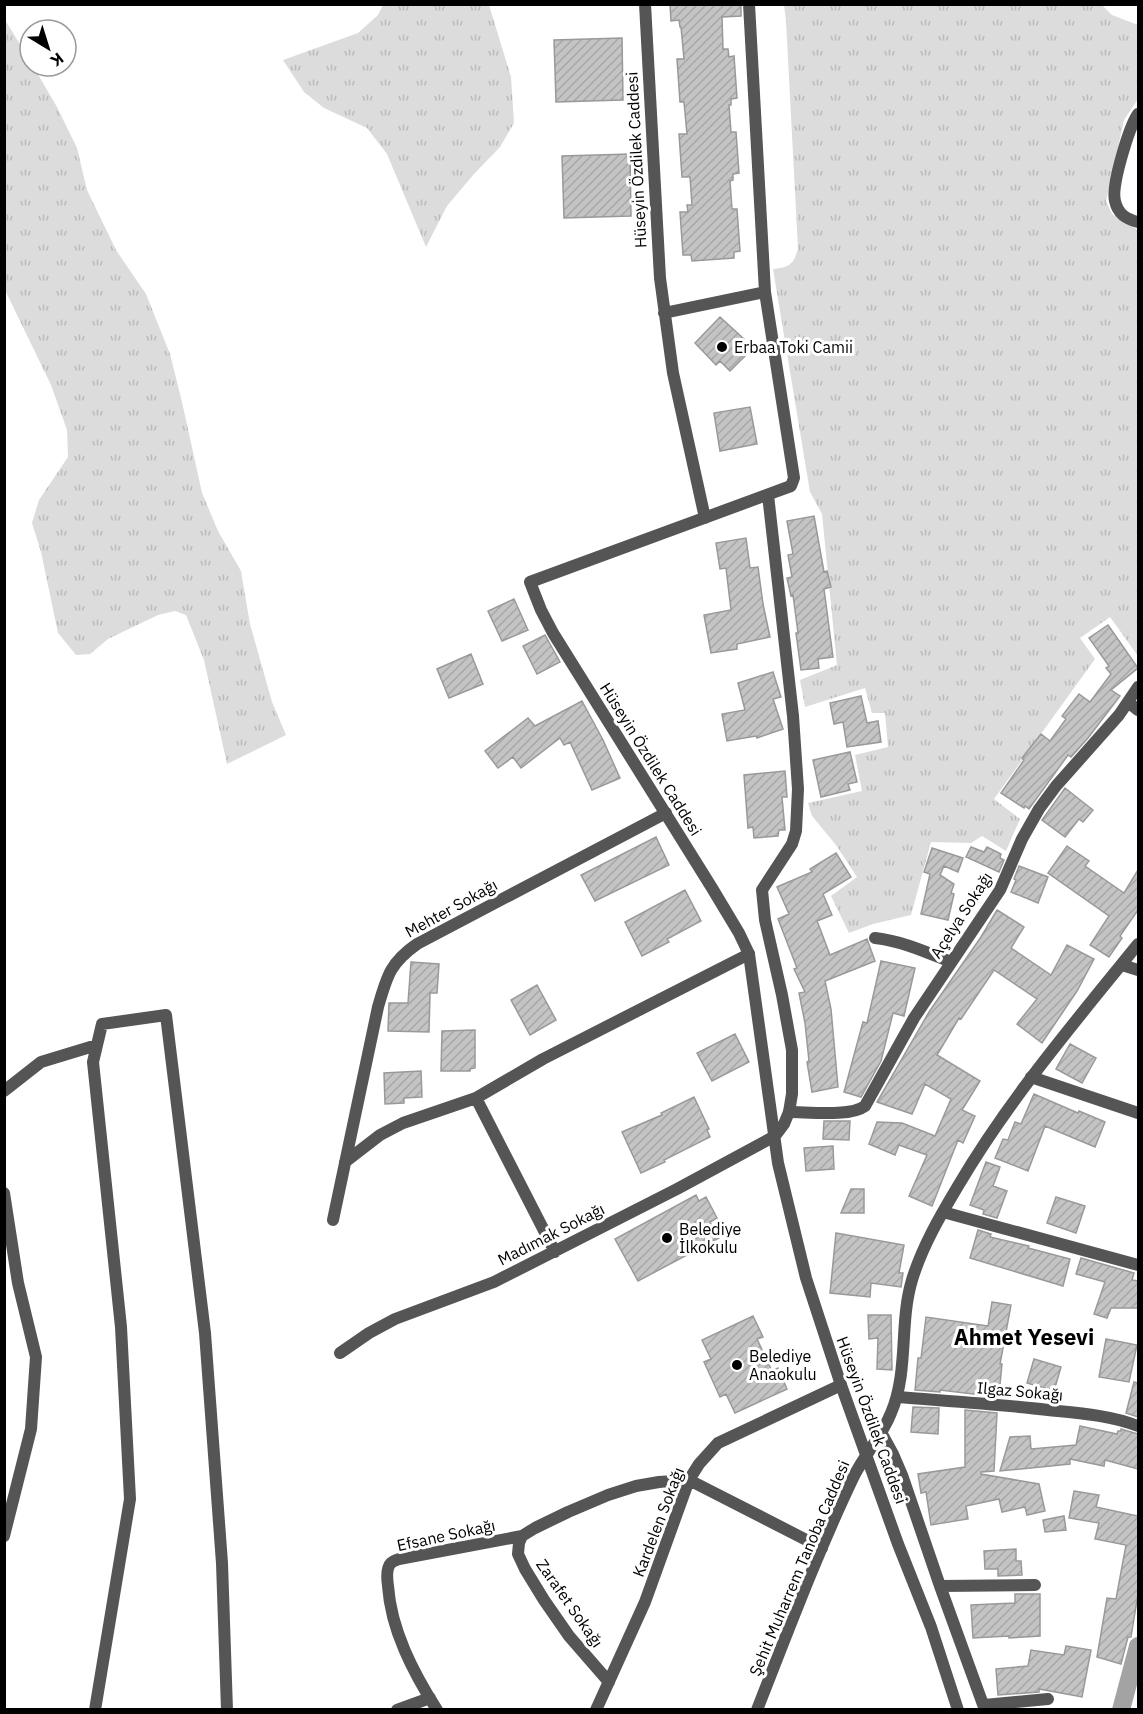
<svg xmlns="http://www.w3.org/2000/svg" width="1143" height="1714" font-family="'IBM Plex Sans',sans-serif">
<defs>
<pattern id="grass-tufts" width="24" height="20" patternUnits="userSpaceOnUse" patternTransform="scale(1.5)"><rect width="24" height="20" fill="#dcdcdc"/><path d="M3 7l-1-3M5 7V3M7 7l1-3M15 17l-1-3M17 17v-4M19 17l1-3" fill="none" stroke="#bbb"/></pattern>
<pattern id="building-hatch" width="6" height="6" patternUnits="userSpaceOnUse" patternTransform="scale(1.5)"><rect width="6" height="6" fill="#c4c4c4"/><path d="M-1 1l2-2M0 6l6-6M5 7l2-2" fill="none" stroke="#a7a7a7"/></pattern>
</defs>
<rect width="100%" height="100%" fill="#fff"/>
<path fill="url(#grass-tufts)" d="M 383,5 L 489,5 L 511,77 L 514,123 L 500,147 L 474,174 L 447,206 L 426,247 L 387,154 L 367,128 L 324,108 L 304,92 L 283,60 L 358,33 L 378,15 Z
M 784,5 L 1102,5 L 1112,15 L 1138,25 L 1138,99 L 1124,120 L 1106,201 L 1112,214 L 1138,230 L 1138,656 L 1110,617 L 1080,638 L 1095,659 L 994,799 L 1020,819 L 1006,851 L 982,836 L 971,843 L 931,842 L 911,915 L 873,924 L 849,933 L 831,896 L 857,877 L 836,845 L 812,816 L 808,803 L 862,791 L 855,755 L 888,747 L 885,713 L 872,713 L 865,688 L 805,707 L 800,680 L 837,665 L 822,514 L 810,492 L 773,269 C 790,267 793,265 798,249 L 786,21 Z
M 4,18 L 30,61 L 30,66 L 33,66 L 57,107 L 77,148 L 87,190 L 116,250 L 146,294 L 170,354 L 182,402 L 202,493 L 218,531 L 241,571 L 250,624 L 272,702 L 286,735 L 227,764 L 204,660 L 186,615 L 175,611 L 158,615 L 108,639 L 90,654 L 76,655 L 58,633 L 41,552 L 32,523 L 39,500 L 68,457 L 67,430 L 51,385 L 5,290 Z"/>
<g fill="none" stroke-linecap="round" stroke-linejoin="round">
<path stroke="#a3a3a3" stroke-width="18" d="M 1121,1710 L 1138,1646"/>
</g>
<path fill="url(#building-hatch)" stroke="#999" stroke-width="1.5" d="M 670,4 L 741,4 L 741,16 L 722,17 L 723,49 L 728,49 L 729,57 L 734,56 L 737,98 L 731,99 L 731,105 L 729,105 L 731,132 L 736,132 L 739,173 L 733,174 L 733,180 L 730,181 L 732,209 L 737,209 L 740,251 L 734,252 L 734,258 L 692,261 L 691,255 L 683,255 L 680,212 L 688,212 L 687,205 L 692,205 L 690,177 L 682,177 L 679,134 L 687,134 L 684,102 L 680,102 L 677,59 L 684,59 L 681,27 L 680,27 L 679,20 L 671,21 Z
M 622,38 L 623,100 L 556,102 L 554,40 Z
M 630,154 L 631,216 L 564,218 L 562,156 Z
M 720,317 L 744,339 L 741,342 L 750,351 L 730,371 L 720,361 L 716,365 L 695,343 Z
M 750,407 L 757,444 L 720,451 L 714,413 Z
M 814,516 L 824,572 L 827,571 L 831,587 L 824,589 L 833,657 L 818,659 L 819,668 L 801,670 L 796,633 L 798,633 L 793,595 L 791,596 L 787,578 L 792,577 L 788,555 L 793,554 L 787,521 Z
M 746,538 L 750,568 L 758,567 L 763,604 L 770,637 L 737,644 L 737,649 L 711,653 L 704,615 L 731,610 L 726,568 L 720,569 L 716,543 Z
M 514,599 L 528,630 L 502,641 L 488,611 Z
M 1108,625 L 1138,668 L 1111,690 L 1120,696 L 1088,738 L 1071,757 L 1068,755 L 1029,809 L 1025,806 L 1024,808 L 1001,793 L 1024,760 L 1022,758 L 1041,734 L 1050,741 L 1066,719 L 1062,716 L 1079,694 L 1090,702 L 1111,674 L 1106,668 L 1109,666 L 1089,638 Z
M 545,635 L 560,662 L 537,674 L 523,646 Z
M 471,654 L 483,684 L 449,698 L 437,669 Z
M 773,672 L 781,697 L 773,699 L 783,729 L 757,738 L 756,736 L 727,741 L 722,714 L 745,710 L 738,683 Z
M 861,696 L 867,723 L 878,721 L 881,742 L 847,747 L 843,722 L 834,724 L 830,703 Z
M 582,701 L 603,740 L 620,778 L 592,790 L 570,742 L 564,745 L 560,738 L 521,768 L 513,757 L 498,768 L 485,751 L 528,718 L 535,726 Z
M 850,752 L 857,782 L 848,784 L 850,790 L 821,797 L 813,760 Z
M 785,771 L 787,797 L 782,797 L 785,830 L 779,830 L 778,836 L 754,838 L 753,827 L 748,828 L 744,775 Z
M 1065,788 L 1093,810 L 1083,822 L 1079,819 L 1065,837 L 1042,820 Z
M 656,837 L 669,865 L 595,901 L 581,875 Z
M 1067,846 L 1089,861 L 1085,866 L 1124,893 L 1138,870 L 1138,910 L 1120,936 L 1122,938 L 1109,957 L 1090,945 L 1109,916 L 1048,873 Z
M 971,847 L 984,852 L 987,847 L 1001,854 L 1000,858 L 1004,860 L 999,872 L 966,857 Z
M 932,848 L 963,858 L 958,872 L 944,866 L 940,875 L 954,884 L 951,893 L 954,894 L 948,920 L 921,914 L 930,874 L 924,872 Z
M 836,853 L 851,877 L 823,894 L 832,915 L 817,921 L 819,926 L 830,955 L 867,939 L 875,961 L 825,981 L 831,1009 L 838,1087 L 812,1092 L 807,1062 L 809,1061 L 805,1023 L 799,993 L 805,992 L 794,969 L 797,968 L 778,919 L 789,914 L 777,887 L 812,872 L 810,869 Z
M 1019,866 L 1048,877 L 1038,903 L 1011,892 L 1016,880 L 1014,879 Z
M 685,890 L 701,921 L 667,939 L 669,942 L 642,956 L 625,922 Z
M 997,910 L 1024,927 L 1011,948 L 1051,975 L 1067,945 L 1094,959 L 1077,991 L 1042,1043 L 1017,1024 L 1037,999 L 994,970 L 961,1019 L 959,1018 L 937,1055 L 980,1081 L 962,1110 L 975,1116 L 963,1143 L 958,1140 L 932,1206 L 909,1196 L 927,1155 L 899,1145 L 895,1155 L 869,1144 L 877,1122 L 902,1123 L 935,1136 L 951,1099 L 925,1084 L 912,1114 L 877,1102 L 929,1012 L 981,937 Z
M 881,961 L 915,968 L 904,1016 L 893,1013 L 881,1061 L 861,1097 L 844,1092 L 863,1022 L 867,1023 Z
M 411,962 L 439,964 L 437,993 L 430,993 L 429,1032 L 388,1031 L 389,1003 L 408,1003 Z
M 537,985 L 556,1020 L 530,1035 L 511,1000 Z
M 475,1030 L 475,1068 L 470,1069 L 470,1071 L 441,1071 L 442,1031 Z
M 735,1034 L 749,1062 L 712,1081 L 697,1053 Z
M 1070,1044 L 1096,1058 L 1082,1083 L 1056,1069 Z
M 421,1071 L 422,1097 L 404,1098 L 404,1103 L 385,1104 L 384,1073 Z
M 1034,1094 L 1078,1113 L 1079,1111 L 1105,1122 L 1095,1147 L 1045,1126 L 1028,1171 L 995,1158 L 1003,1139 L 1008,1140 L 1015,1122 L 1021,1124 Z
M 694,1097 L 709,1129 L 707,1130 L 710,1137 L 664,1160 L 665,1162 L 641,1173 L 622,1132 L 662,1115 L 661,1113 Z
M 824,1121 L 850,1121 L 849,1140 L 823,1139 Z
M 833,1146 L 834,1169 L 806,1171 L 804,1148 Z
M 986,1162 L 1000,1167 L 993,1186 L 1007,1191 L 997,1218 L 983,1214 L 984,1210 L 970,1205 Z
M 851,1189 L 864,1189 L 864,1213 L 841,1213 Z
M 696,1195 L 699,1201 L 706,1197 L 717,1218 L 710,1222 L 719,1238 L 638,1281 L 615,1239 Z
M 1056,1197 L 1085,1206 L 1076,1233 L 1047,1223 Z
M 978,1230 L 991,1234 L 990,1237 L 1029,1246 L 1028,1248 L 1070,1259 L 1063,1286 L 970,1258 Z
M 836,1233 L 904,1245 L 899,1273 L 903,1273 L 901,1287 L 871,1283 L 870,1297 L 830,1293 Z
M 1081,1258 L 1134,1273 L 1132,1280 L 1138,1281 L 1138,1308 L 1111,1308 L 1107,1318 L 1094,1314 L 1105,1282 L 1076,1274 Z
M 992,1302 L 1011,1305 L 1000,1364 L 1002,1364 L 999,1394 L 998,1394 L 998,1397 L 940,1390 L 940,1392 L 915,1390 L 918,1358 L 921,1358 L 926,1317 L 988,1326 Z
M 868,1315 L 891,1315 L 892,1370 L 877,1369 L 878,1338 L 869,1339 Z
M 753,1316 L 763,1337 L 757,1339 L 772,1371 L 778,1368 L 787,1389 L 735,1413 L 726,1394 L 720,1397 L 704,1362 L 711,1359 L 702,1340 Z
M 1106,1339 L 1137,1345 L 1129,1382 L 1099,1377 Z
M 1034,1359 L 1061,1367 L 1054,1391 L 1027,1383 Z
M 1134,1382 L 1138,1383 L 1138,1417 L 1126,1413 Z
M 913,1407 L 939,1408 L 938,1434 L 911,1432 Z
M 965,1410 L 997,1413 L 994,1471 L 981,1472 L 981,1474 L 1039,1484 L 1045,1511 L 1027,1515 L 1025,1507 L 1002,1512 L 999,1499 L 966,1506 L 968,1519 L 931,1525 L 926,1492 L 921,1493 L 918,1474 L 965,1467 Z
M 1080,1426 L 1117,1434 L 1118,1431 L 1121,1431 L 1121,1429 L 1138,1434 L 1138,1469 L 1105,1460 L 1104,1466 L 1070,1459 L 1070,1464 L 1000,1471 L 1010,1437 L 1030,1436 L 1031,1449 L 1076,1445 Z
M 1074,1491 L 1099,1495 L 1096,1507 L 1138,1516 L 1138,1594 L 1131,1637 L 1128,1637 L 1121,1664 L 1097,1657 L 1107,1598 L 1116,1599 L 1126,1545 L 1095,1539 L 1099,1523 L 1069,1518 Z
M 1064,1516 L 1066,1530 L 1045,1532 L 1043,1520 Z
M 1016,1549 L 1016,1561 L 1021,1561 L 1022,1575 L 998,1576 L 998,1569 L 985,1569 L 984,1551 Z
M 1015,1594 L 1040,1594 L 1040,1636 L 1009,1638 L 1009,1636 L 973,1638 L 971,1605 L 1015,1603 Z
M 1066,1646 L 1091,1650 L 1082,1697 L 1039,1689 L 1039,1692 L 998,1695 L 996,1669 L 1028,1666 L 1031,1650 L 1064,1655 Z"/>
<g fill="none" stroke-linecap="round" stroke-linejoin="round">
<path stroke="#555" stroke-width="12" d="M 1138,114 C 1129,127 1111,186 1115,201 C 1118,214 1126,219 1138,222
M 1128,702 L 1138,710
M 875,938 C 902,941 926,952 951,962
M 1122,965 L 1138,970
M 1031,1077 L 1138,1113
M 4,1091 L 41,1062 L 97,1045
M 476,1098 L 555,1252
M 789,1112 C 808,1112 851,1117 865,1106 L 914,1018 L 1000,890 L 1022,839 L 1039,809 L 1056,786 L 1119,715 L 1138,687
M 345,1162 L 380,1135 L 403,1123 L 476,1098 L 543,1059 L 749,954
M 4,1193 L 18,1283 L 36,1357 L 31,1429 L 4,1536
M 333,1220 L 378,1007 C 387,976 390,963 417,944 L 666,813
M 340,1353 L 369,1333 L 395,1319 L 494,1282 L 677,1189 L 775,1136
M 897,1397 C 947,1401 998,1404 1048,1410 C 1078,1413 1110,1415 1138,1426
M 881,1432 L 893,1454 L 902,1475 L 940,1586 L 985,1710
M 940,1586 L 1035,1585
M 609,1682 L 569,1636 L 544,1600 L 525,1569 L 518,1554 L 519,1543 L 522,1536 L 535,1528 L 568,1512 L 608,1495 L 636,1486 L 659,1482 L 689,1480 L 822,1548
M 984,1705 L 1048,1699
M 95,1710 L 130,1499 L 121,1327 L 93,1062 L 102,1024 L 166,1015 L 205,1333 L 222,1563 L 227,1710
M 397,1710 L 430,1698
M 437,1710 C 413,1672 391,1630 388,1586 C 387,1579 386,1568 391,1563 C 393,1561 397,1560 399,1559 L 522,1536
M 596,1710 L 645,1602 L 689,1480 L 699,1464 L 718,1443 L 841,1385"/>
<path stroke="#555" stroke-width="12" d="M 645,4 L 660,278 L 673,373 L 705,518
M 749,4 L 765,292 L 794,478 L 791,486 L 530,582 L 541,610 L 553,633 L 712,888 L 739,933 L 749,954 L 778,1163 L 806,1278 L 841,1385 L 898,1544 L 931,1627 L 958,1710
M 664,313 L 765,292
M 768,495 L 793,716 L 798,789 L 796,831 L 792,844 L 762,890 L 765,920 L 782,995 L 792,1050 L 792,1094 L 789,1112 L 784,1124 L 775,1136
M 943,1212 L 1138,1265
M 757,1710 C 788,1631 818,1551 854,1476 C 865,1454 882,1436 891,1413 C 909,1371 899,1323 912,1280 C 922,1247 940,1216 958,1186 C 1009,1099 1075,1022 1138,944"/>
</g>
<g fill="#000" stroke="#fff" stroke-width="2">
<circle cx="722" cy="347" r="6"/>
<circle cx="667" cy="1238" r="6"/>
<circle cx="737" cy="1365" r="6"/>
</g>
<g text-anchor="middle" stroke-width="6" stroke-linejoin="round" paint-order="stroke">
<g font-size="16" fill="#000" stroke="#fff">
<text transform="translate(636 160) rotate(-93)" y="6">Hüseyin Özdilek Caddesi</text>
<text transform="translate(651 759) rotate(58)" y="6">Hüseyin Özdilek Caddesi</text>
<text transform="translate(451 908) rotate(-29)" y="6">Mehter Sokağı</text>
<text transform="translate(961 915) rotate(-57)" y="6">Açelya Sokağı</text>
<text transform="translate(551 1234) rotate(-27)" y="6">Madımak Sokağı</text>
<text transform="translate(1020 1391) rotate(5)" y="6">Ilgaz Sokağı</text>
<text transform="translate(872 1420) rotate(70)" y="6">Hüseyin Özdilek Caddesi</text>
<text transform="translate(658 1522) rotate(-69)" y="6">Kardelen Sokağı</text>
<text transform="translate(446 1535) rotate(-12)" y="6">Efsane Sokağı</text>
<text transform="translate(799 1568) rotate(-67)" y="6">Şehit Muharrem Tanoba Caddesi</text>
<text transform="translate(570 1603) rotate(55)" y="6">Zarafet Sokağı</text>
</g>
<g font-size="16" fill="#000" stroke="#fff" text-anchor="start">
<text x="734" y="353">Erbaa Toki Camii</text>
<text x="679" y="1235">Belediye<tspan x="679" dy="18">İlkokulu</tspan></text>
<text x="749" y="1362">Belediye<tspan x="749" dy="18">Anaokulu</tspan></text>
</g>
<g font-size="22" font-weight="bold" fill="#000" stroke="#fff">
<text x="1024" y="1345">Ahmet Yesevi</text>
</g>
</g>
<rect width="1143" height="1714" fill="none" stroke="#000000" stroke-width="12"/>
<g transform="translate(48 48) rotate(142)"><circle r="28" fill="#ffffff" stroke="#999999" stroke-width="1.5"/>
<path d="M0-4.5L10 22L0 15L-10 22Z" fill="#000000"/>
<text y="-9" font-size="16" font-weight="bold" text-anchor="middle" fill="#000000">K</text>
</g>
</svg>
